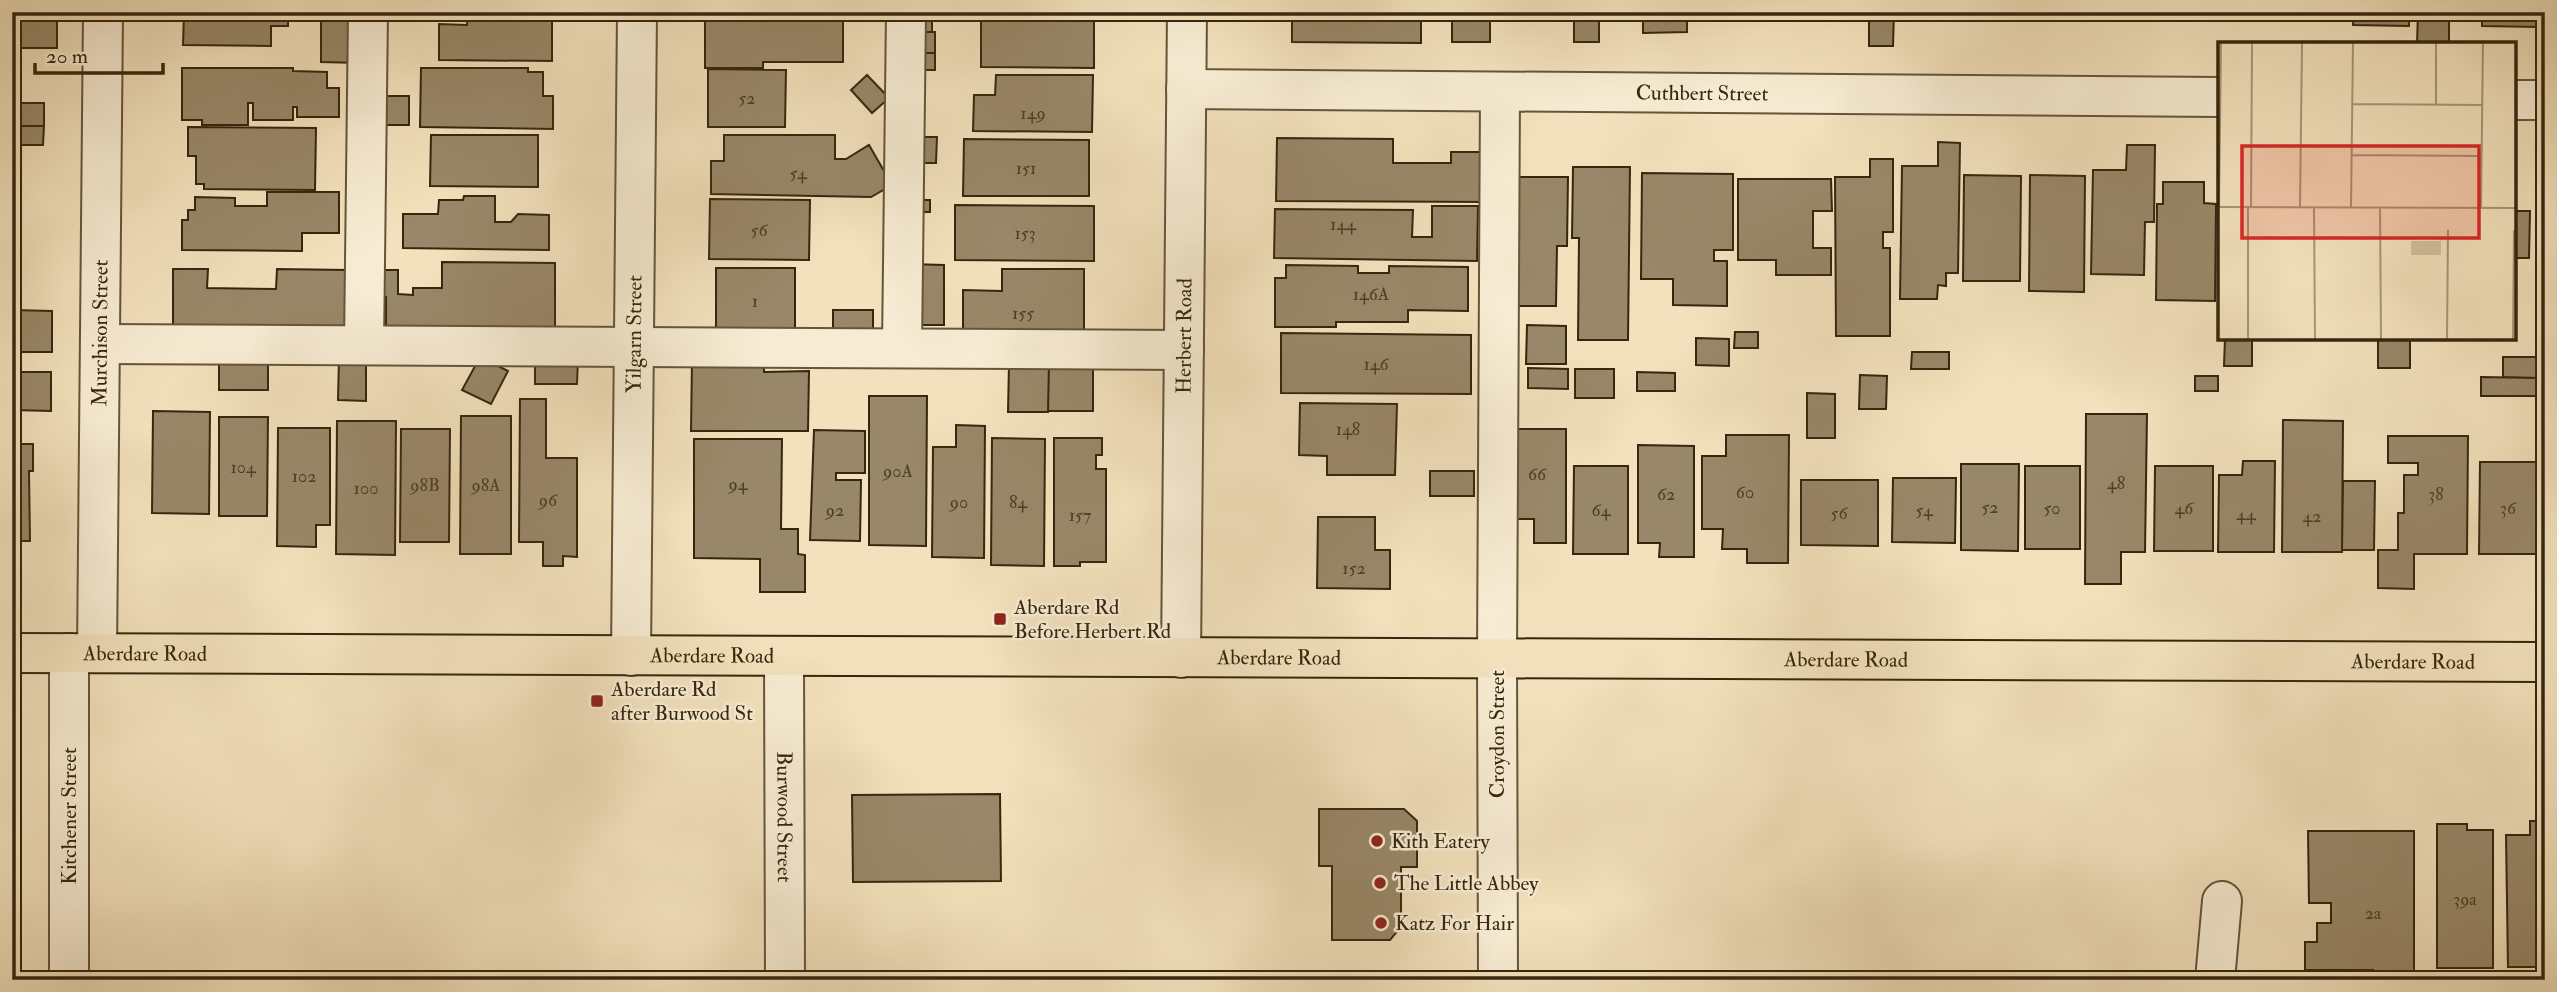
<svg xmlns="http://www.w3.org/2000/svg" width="2557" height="992" font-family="'IM FELL Double Pica',serif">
<rect width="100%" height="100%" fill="#f2e1bc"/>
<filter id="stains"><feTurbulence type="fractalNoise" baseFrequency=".00286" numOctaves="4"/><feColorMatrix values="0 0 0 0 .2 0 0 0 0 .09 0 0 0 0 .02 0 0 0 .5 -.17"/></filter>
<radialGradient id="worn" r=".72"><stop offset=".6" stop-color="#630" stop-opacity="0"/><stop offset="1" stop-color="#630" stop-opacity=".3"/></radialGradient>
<path fill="#988768" stroke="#36260e" stroke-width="2" d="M 13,12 L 57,12 L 57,48 L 13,48 Z
M 184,12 L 288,12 L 288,26 L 271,26 L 271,46 L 183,45 Z
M 321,12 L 361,12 L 360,63 L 321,62 Z
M 468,12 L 552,12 L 552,61 L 439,60 L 439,24 L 467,25 Z
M 705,12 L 843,12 L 843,62 L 763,62 L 763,68 L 705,68 Z
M 981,12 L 1094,12 L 1094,68 L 981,67 Z
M 1292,12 L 1421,12 L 1421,43 L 1292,42 Z
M 1452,12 L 1490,12 L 1490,42 L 1452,42 Z
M 1574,12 L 1617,12 L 1617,15 L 1599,15 L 1599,42 L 1574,42 Z
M 1643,12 L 1687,12 L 1687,32 L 1643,33 Z
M 1869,12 L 1894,12 L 1893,46 L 1869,46 Z
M 1904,12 L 1957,12 L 1957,19 L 1904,19 Z
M 1965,12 L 2023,12 L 2023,17 L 1965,16 Z
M 2031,12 L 2088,12 L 2088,16 L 2031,16 Z
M 2095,12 L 2152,12 L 2152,16 L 2095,16 Z
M 2158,12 L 2217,12 L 2217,18 L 2158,18 Z
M 2225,12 L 2283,12 L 2283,21 L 2225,21 Z
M 2354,12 L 2409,12 L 2409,26 L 2353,25 Z
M 2418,12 L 2473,12 L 2473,20 L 2449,19 L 2449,44 L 2417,44 Z
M 2482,12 L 2537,12 L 2537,27 L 2482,26 Z
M 914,14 L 932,14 L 932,32 L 914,32 Z
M 912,32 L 935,32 L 935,53 L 912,53 Z
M 912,53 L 935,53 L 935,70 L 912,70 Z
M 182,68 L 293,68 L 293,71 L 327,72 L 327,88 L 339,88 L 339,117 L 297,117 L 297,107 L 293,107 L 293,120 L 253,120 L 253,103 L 248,103 L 248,125 L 202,125 L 202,120 L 182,120 Z
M 421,68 L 528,68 L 528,72 L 543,72 L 543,96 L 553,96 L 553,129 L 420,127 Z
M 708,69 L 786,70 L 785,127 L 708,127 Z
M 867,75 L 889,98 L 872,113 L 851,90 Z
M 996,75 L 1093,75 L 1092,132 L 973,131 L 974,95 L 995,95 Z
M 384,96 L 409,96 L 409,125 L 384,125 Z
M 17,103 L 44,103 L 44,126 L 17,126 Z
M 17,126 L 44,126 L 43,145 L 16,145 Z
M 188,127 L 316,128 L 315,190 L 204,189 L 204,184 L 196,184 L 196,156 L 188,156 Z
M 431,135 L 538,135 L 538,187 L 430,186 Z
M 724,135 L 835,135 L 835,159 L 846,159 L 869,145 L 892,185 L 871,197 L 711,194 L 711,161 L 724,161 Z
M 911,137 L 937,137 L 936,163 L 911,163 Z
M 1277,138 L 1393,139 L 1393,163 L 1451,163 L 1451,152 L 1489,152 L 1489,202 L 1276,201 Z
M 964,139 L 1089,140 L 1089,196 L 963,196 Z
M 1938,142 L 1960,143 L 1958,273 L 1946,273 L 1946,286 L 1938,285 L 1937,299 L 1900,299 L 1902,166 L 1938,166 Z
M 2127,145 L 2155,145 L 2154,222 L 2145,222 L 2144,275 L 2091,274 L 2093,170 L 2126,170 Z
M 1870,159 L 1893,159 L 1893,232 L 1883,232 L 1883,248 L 1890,248 L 1890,336 L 1836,336 L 1835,177 L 1870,177 Z
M 1573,167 L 1630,167 L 1628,340 L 1578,340 L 1579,238 L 1572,238 Z
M 1642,173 L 1733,174 L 1733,250 L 1714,250 L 1714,261 L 1727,261 L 1727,306 L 1673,305 L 1673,279 L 1641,279 Z
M 1964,175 L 2021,176 L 2020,281 L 1963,281 Z
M 2030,175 L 2085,176 L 2084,292 L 2029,291 Z
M 1511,177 L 1568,177 L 1567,246 L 1557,246 L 1556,306 L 1509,306 Z
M 1738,179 L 1831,179 L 1832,211 L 1813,211 L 1813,248 L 1831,248 L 1831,275 L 1776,275 L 1776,260 L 1738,260 Z
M 2163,182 L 2204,182 L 2204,203 L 2216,204 L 2215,301 L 2156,300 L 2157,204 L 2163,204 Z
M 267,192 L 339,192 L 339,233 L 302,233 L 302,251 L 182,250 L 182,220 L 188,220 L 188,210 L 195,210 L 195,197 L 235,198 L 235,206 L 267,206 Z
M 464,196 L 495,196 L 495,222 L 511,222 L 518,214 L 549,215 L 549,250 L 403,248 L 403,214 L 438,214 L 439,200 L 463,200 Z
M 710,199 L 810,200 L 809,260 L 709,259 Z
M 916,200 L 930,200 L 930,212 L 916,212 Z
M 955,205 L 1094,206 L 1094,261 L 955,260 Z
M 1432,206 L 1478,206 L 1477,261 L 1274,258 L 1275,209 L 1413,210 L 1412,237 L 1432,237 Z
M 2513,211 L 2530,211 L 2529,258 L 2513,258 Z
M 442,262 L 555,263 L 555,335 L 386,333 L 386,297 L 377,297 L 377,270 L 398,270 L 398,294 L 413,295 L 413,288 L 442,288 Z
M 909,264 L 944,265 L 944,325 L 909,325 Z
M 1286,265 L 1358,266 L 1358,273 L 1389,273 L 1389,266 L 1468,267 L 1468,311 L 1408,310 L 1408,322 L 1336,322 L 1336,327 L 1275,327 L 1275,278 L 1286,278 Z
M 716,268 L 795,268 L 795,334 L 716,333 Z
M 173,269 L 208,269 L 207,288 L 276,289 L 277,269 L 347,270 L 347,335 L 173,335 Z
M 1002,269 L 1084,269 L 1084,336 L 963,335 L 963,290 L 1002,291 Z
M 12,310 L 52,311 L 52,352 L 12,352 Z
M 833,310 L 873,310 L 873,337 L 833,337 Z
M 1527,325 L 1566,326 L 1566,364 L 1526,364 Z
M 1735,332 L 1758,332 L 1758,348 L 1734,348 Z
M 1281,333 L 1471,335 L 1471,394 L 1281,393 Z
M 1696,338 L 1729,339 L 1729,366 L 1696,365 Z
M 2225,338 L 2252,338 L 2252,366 L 2224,366 Z
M 2378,338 L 2410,338 L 2410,368 L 2378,368 Z
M 1912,352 L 1949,352 L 1949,369 L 1911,369 Z
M 339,357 L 366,357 L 366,401 L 338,400 Z
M 480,357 L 508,371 L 491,404 L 462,390 Z
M 2503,357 L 2538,357 L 2538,378 L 2503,377 Z
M 535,359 L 578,359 L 577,384 L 535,384 Z
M 692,359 L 764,359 L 764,372 L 809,371 L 808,431 L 691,431 Z
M 219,362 L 268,363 L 268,390 L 219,390 Z
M 1009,364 L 1049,364 L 1048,412 L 1008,412 Z
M 1049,364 L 1093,364 L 1093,411 L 1048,411 Z
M 1528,368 L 1568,369 L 1568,389 L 1528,388 Z
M 1575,369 L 1614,369 L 1614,398 L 1575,398 Z
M 13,372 L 51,372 L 51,411 L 12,410 Z
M 1637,372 L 1675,373 L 1675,391 L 1637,391 Z
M 1860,375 L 1887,376 L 1886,409 L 1859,409 Z
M 2195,376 L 2218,376 L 2218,391 L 2195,391 Z
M 2481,377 L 2538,378 L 2538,396 L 2481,396 Z
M 1807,393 L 1835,394 L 1835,438 L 1807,438 Z
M 869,396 L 927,396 L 926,546 L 869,545 Z
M 520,399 L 546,399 L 546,458 L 577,458 L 577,557 L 563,556 L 563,566 L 543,566 L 543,542 L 519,542 Z
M 1300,403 L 1397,404 L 1395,475 L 1327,475 L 1327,456 L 1299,455 Z
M 153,411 L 210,412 L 209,514 L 152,513 Z
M 2086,414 L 2147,414 L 2145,552 L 2121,552 L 2121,584 L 2085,584 Z
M 461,416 L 511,416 L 511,554 L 460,554 Z
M 219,417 L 268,417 L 267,516 L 219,516 Z
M 2283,420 L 2343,421 L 2342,552 L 2282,552 Z
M 337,421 L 396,421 L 395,555 L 336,554 Z
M 956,425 L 985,426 L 984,558 L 932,557 L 933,447 L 956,447 Z
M 278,428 L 330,428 L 330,525 L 316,525 L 316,547 L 277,546 Z
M 401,429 L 450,429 L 449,542 L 400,542 Z
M 1509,429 L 1566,429 L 1566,543 L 1534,543 L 1534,519 L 1508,519 Z
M 814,430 L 865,431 L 865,473 L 836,473 L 836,480 L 861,480 L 860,541 L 810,540 Z
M 1726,435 L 1789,435 L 1788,563 L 1747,563 L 1747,549 L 1722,549 L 1723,529 L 1702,529 L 1702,456 L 1726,456 Z
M 2388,436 L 2468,436 L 2467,554 L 2414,554 L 2414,589 L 2378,588 L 2378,550 L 2398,550 L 2398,513 L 2404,513 L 2404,475 L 2418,475 L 2418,463 L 2388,463 Z
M 992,438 L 1045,439 L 1044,566 L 991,565 Z
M 1054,438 L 1102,438 L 1102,455 L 1096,455 L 1096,469 L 1106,469 L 1106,562 L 1080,562 L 1080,566 L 1054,566 Z
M 694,439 L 782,439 L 781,529 L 798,529 L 798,554 L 805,555 L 805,592 L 760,592 L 760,559 L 694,558 Z
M 12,444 L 33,444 L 33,471 L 29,471 L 30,541 L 18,541 L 18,554 L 12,554 Z
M 1638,445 L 1694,446 L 1694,557 L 1659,557 L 1660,543 L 1638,543 Z
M 2243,461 L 2275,461 L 2274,552 L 2218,552 L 2219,475 L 2242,475 Z
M 2480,462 L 2536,462 L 2536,554 L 2479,554 Z
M 1961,464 L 2019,464 L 2018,551 L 1961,550 Z
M 1574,466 L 1628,466 L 1628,554 L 1573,554 Z
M 2025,466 L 2080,466 L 2080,549 L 2025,549 Z
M 2155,466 L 2213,466 L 2213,551 L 2154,551 Z
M 1430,471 L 1474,471 L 1474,496 L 1430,496 Z
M 1893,478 L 1956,478 L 1955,543 L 1892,542 Z
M 1801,480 L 1878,480 L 1878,546 L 1801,545 Z
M 2343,481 L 2375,481 L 2374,550 L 2342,550 Z
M 1318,517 L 1375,517 L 1375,550 L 1390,550 L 1390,589 L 1317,588 Z
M 1000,794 L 1001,881 L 853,882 L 852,795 Z
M 1319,809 L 1404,809 L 1417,821 L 1417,867 L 1401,867 L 1401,927 L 1390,940 L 1332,940 L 1332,866 L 1319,866 Z
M 2530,821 L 2545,821 L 2545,967 L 2508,967 L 2506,835 L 2530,835 Z
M 2437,824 L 2467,824 L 2467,830 L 2493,830 L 2493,968 L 2437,968 Z
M 2308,831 L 2414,831 L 2414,980 L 2373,980 L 2373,970 L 2305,970 L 2305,942 L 2317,942 L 2317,923 L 2331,923 L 2331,903 L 2309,903 Z"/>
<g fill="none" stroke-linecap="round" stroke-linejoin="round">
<g stroke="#65553a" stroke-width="42">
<g id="minor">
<path id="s1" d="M 1186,89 L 2219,97"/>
<path d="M 2513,100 L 2545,100"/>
<path d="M 100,344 L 1184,350"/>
<path d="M 364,345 L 368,12"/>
<path d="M 902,348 L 906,12"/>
<path id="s2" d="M 97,653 L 103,12"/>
<path id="s3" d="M 631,656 L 637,12"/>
<path id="s4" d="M 784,656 L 785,980"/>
<path id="s5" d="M 1181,658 L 1187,12"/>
<path d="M 69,980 L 69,653"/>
<path d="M 1498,980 L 1497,657 L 1500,92"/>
<path d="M 2215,980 L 2222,901"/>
</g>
</g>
<g stroke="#36260e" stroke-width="42">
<g id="major">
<path id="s6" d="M 12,653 L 2545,662"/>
</g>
</g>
<use href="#minor" stroke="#f7ecd3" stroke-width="38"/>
<use href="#major" stroke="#f2e1bc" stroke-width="38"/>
</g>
<g fill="#8f2418" stroke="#f7ecd3" stroke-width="2.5">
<rect x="993" y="612" width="14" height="14" rx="3.5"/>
<rect x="590" y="694" width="14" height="14" rx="3.5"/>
<circle cx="1377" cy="841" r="7"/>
<circle cx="1380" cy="883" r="7"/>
<circle cx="1381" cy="923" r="7"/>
</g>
<g text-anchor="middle" stroke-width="5" stroke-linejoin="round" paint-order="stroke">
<g font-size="18" fill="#4e3e24">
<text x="747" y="104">52</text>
<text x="1033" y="119">149</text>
<text x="1026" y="174">151</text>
<text x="798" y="179">54</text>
<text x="1343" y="230">144</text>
<text x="759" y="236">56</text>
<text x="1025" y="239">153</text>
<text x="1371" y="300">146A</text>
<text x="755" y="307">1</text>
<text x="1023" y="319">155</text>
<text x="1376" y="370">146</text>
<text x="1348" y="435">148</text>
<text x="243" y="473">104</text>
<text x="898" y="477">90A</text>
<text x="1537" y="480">66</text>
<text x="304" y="482">102</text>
<text x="2116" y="489">48</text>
<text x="738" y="490">94</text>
<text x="425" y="491">98B</text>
<text x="486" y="491">98A</text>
<text x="366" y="494">100</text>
<text x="1745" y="498">60</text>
<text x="1666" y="500">62</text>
<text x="2436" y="500">38</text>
<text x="548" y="506">96</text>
<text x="959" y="508">90</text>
<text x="1018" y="508">84</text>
<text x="1990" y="513">52</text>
<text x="2052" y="514">50</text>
<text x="2184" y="514">46</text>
<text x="2508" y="514">36</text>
<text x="835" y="516">92</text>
<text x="1601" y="516">64</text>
<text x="1924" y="516">54</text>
<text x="1839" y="519">56</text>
<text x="2246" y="520">44</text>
<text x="1080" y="521">157</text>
<text x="2312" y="522">42</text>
<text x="1354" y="574">152</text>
<text x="2465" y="905">39a</text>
<text x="2373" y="919">2a</text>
</g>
<g font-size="21" fill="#36260e" stroke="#f7ecd3">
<text dy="7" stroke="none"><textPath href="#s1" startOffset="516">Cuthbert Street</textPath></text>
<text dy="7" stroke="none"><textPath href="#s2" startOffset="320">Murchison Street</textPath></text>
<text dy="7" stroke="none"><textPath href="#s3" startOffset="322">Yilgarn Street</textPath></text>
<text dy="7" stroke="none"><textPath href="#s5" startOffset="322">Herbert Road</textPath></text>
<text dy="7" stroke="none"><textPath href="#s6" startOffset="133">Aberdare Road</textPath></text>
<text dy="7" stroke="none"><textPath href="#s6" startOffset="700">Aberdare Road</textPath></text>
<text dy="7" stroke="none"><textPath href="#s6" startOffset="1267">Aberdare Road</textPath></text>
<text dy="7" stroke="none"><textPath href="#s6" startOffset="1834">Aberdare Road</textPath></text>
<text dy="7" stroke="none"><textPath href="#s6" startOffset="2401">Aberdare Road</textPath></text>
<text transform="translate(1497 734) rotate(-90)" y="7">Croydon Street</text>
<text transform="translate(69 816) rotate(-90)" y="7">Kitchener Street</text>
<text dy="7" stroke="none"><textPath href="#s4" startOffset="161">Burwood Street</textPath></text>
</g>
<g font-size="21" fill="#36260e" stroke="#f7ecd3" text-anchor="start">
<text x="1014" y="614">Aberdare Rd<tspan x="1014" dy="24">Before Herbert Rd</tspan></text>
<text x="611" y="696">Aberdare Rd<tspan x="611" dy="24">after Burwood St</tspan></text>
<text x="1391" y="848">Kith Eatery</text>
<text x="1394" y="890">The Little Abbey</text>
<text x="1395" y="930">Katz For Hair</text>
</g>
</g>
<g transform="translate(2218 42)">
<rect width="298" height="298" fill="#f2e1bc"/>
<path d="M 193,199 L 223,199 L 223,213 L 193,213 Z" fill="#d2c19e"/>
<path fill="none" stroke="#a79676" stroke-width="2" d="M 134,62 L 265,63M 218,62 L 218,1M 134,113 L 264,114M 0,165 L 298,166M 1,165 L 3,1M 33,165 L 34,1M 82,165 L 84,1M 96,165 L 97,297M 133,165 L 135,1M 162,165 L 163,297M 263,166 L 265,1M 30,297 L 30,165M 229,297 L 230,188M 295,297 L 296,188"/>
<path fill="#d62828" fill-opacity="0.15" stroke="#d62828" stroke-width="3.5" d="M 24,104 L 261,104 L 261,196 L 24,196 Z"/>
<rect width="298" height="298" fill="none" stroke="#36260e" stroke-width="3.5"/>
</g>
<rect width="2557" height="992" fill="none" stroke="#f2e1bc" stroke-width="42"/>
<rect x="14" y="14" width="2529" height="964" fill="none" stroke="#36260e" stroke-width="3.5"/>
<rect x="21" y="21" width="2515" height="950" fill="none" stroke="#36260e" stroke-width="2"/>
<path d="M35 63v10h128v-10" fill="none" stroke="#36260e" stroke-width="3.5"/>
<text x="46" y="63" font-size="21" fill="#36260e" stroke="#f7ecd3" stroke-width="5" paint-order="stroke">20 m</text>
<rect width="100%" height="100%" filter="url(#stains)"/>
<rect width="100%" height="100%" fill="url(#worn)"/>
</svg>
